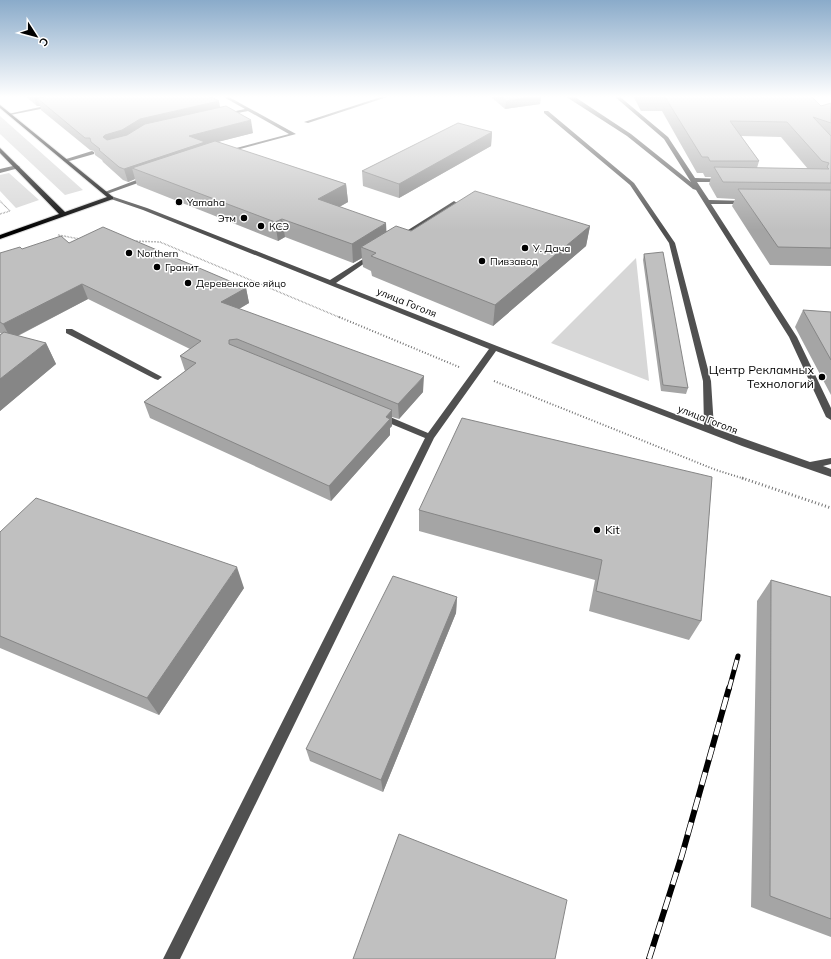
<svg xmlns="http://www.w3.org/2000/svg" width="831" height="959" font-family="Mulish,sans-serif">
<rect width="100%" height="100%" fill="#fff"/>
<path fill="#d7d7d7" d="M 0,116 L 83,190 L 65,195 L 0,134 Z
M 9,173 L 39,200 L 16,208 L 0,191 L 0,175 Z
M 636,258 L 649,381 L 551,343 Z"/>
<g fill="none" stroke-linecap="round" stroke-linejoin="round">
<g stroke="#dbdbdb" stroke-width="2">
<path id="major" d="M 0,105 L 113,197 L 113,199 L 0,239 L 0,235 L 59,214 L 0,153 L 0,148 L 65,212 L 107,197 L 0,108 Z"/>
</g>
<path stroke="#727272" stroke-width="1.5" stroke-dasharray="0.5 1" stroke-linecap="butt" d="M 0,201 L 10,211 L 0,214
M 58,235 L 80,239
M 133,241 L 160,242 L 341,318"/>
<path stroke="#727272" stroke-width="2" stroke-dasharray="1 2" stroke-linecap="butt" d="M 339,317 L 459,367
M 494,381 L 716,470 L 745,479"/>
<path stroke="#727272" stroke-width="3" stroke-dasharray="1 2.5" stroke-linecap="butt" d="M 742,478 L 831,508"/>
<path fill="#505050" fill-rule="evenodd" d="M 222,96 L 227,96 L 296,134 L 225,153 L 225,151 L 289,134 L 248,111 L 222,116 L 222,114 L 245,109 Z
M 384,96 L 390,96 L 308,123 L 304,122 Z
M 565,96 L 575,97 L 631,134 L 691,182 L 664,139 L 614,96 L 619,96 L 668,137 L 695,178 L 724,179 L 725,180 L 722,182 L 697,182 L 709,200 L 749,201 L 749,203 L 747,204 L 711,204 L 797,337 L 831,408 L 831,420 L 826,417 L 789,337 L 696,190 L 693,189 L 627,136 Z
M 54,104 L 56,106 L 10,115 L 8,114 Z
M 544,111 L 548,111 L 634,183 L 675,243 L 711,381 L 714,428 L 810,462 L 831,458 L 831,464 L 823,466 L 831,469 L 831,477 L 742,446 L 496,351 L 434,438 L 180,959 L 163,959 L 425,438 L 377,418 L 375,416 L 380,413 L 383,414 L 428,433 L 489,349 L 143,210 L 108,198 L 111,196 L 147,208 L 330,280 L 371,254 L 375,254 L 375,256 L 336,283 L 497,346 L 704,425 L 703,381 L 669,243 L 630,185 L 544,113 Z
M 92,151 L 94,152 L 94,154 L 66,162 L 63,160 Z
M 17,165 L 20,167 L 19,168 L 0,173 L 0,169 Z
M 147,176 L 149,177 L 149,179 L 107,194 L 102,193 Z
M 454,201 L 457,203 L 456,204 L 402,238 L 397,237 Z
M 66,329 L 72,329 L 162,377 L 158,380 L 155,379 L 66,333 Z"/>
<use href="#major" fill="#000" fill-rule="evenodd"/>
<g stroke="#000" stroke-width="5">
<path id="rail-far1" d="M 729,689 L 738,656"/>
</g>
<g stroke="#000" stroke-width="6">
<path id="rail" d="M 649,959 L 682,855 L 729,688"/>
</g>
<use href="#rail-far1" stroke="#fff" stroke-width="3.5" stroke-dasharray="10" stroke-linecap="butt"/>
<use href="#rail" stroke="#fff" stroke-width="4.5" stroke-dasharray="13" stroke-linecap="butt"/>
</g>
<path fill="#a5a5a5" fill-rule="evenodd" d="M 25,96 L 209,96 L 220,107 L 253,133 L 217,142 L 346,184 L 348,202 L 339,207 L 386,231 L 590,226 L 586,246 L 493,326 L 372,276 L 371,271 L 363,267 L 362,258 L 353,263 L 285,237 L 278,241 L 137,185 L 135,179 L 128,182 L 123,180 L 103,162 L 102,160 L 95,155 L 94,151 L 90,150 L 41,110 L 40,106 L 37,106 Z
M 490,96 L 541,96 L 540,104 L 505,109 Z
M 633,96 L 811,96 L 821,106 L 831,103 L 831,266 L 770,265 L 732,206 L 735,199 L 717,198 L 709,184 L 711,177 L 705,177 L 703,173 L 697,173 L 662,111 L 641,111 ZM 741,136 L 781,137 L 808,169 L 757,168 L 759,161 Z
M 492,132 L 491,146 L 399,198 L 363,186 L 362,171 Z
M 69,243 L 246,288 L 249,303 L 239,309 L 423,392 L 399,419 L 392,417 L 392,426 L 390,428 L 390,435 L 331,501 L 150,418 L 144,402 L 185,371 L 180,356 L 190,349 L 88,299 L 18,336 L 46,343 L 56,364 L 0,411 L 0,335 L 2,334 L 0,333 L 0,253 L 22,249 Z
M 644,254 L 688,388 L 686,394 L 661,391 L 643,260 Z
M 803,310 L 831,312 L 831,395 L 795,327 Z
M 712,477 L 701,621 L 689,640 L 589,611 L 595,580 L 419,531 L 419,510 Z
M 0,532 L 244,588 L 159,715 L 0,648 Z
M 771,580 L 831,597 L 831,937 L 751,907 L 757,601 Z
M 457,597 L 456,613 L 383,792 L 310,761 L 306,749 Z"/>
<path fill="#868686" d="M 33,96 L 84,96 L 37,98 L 40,106 L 37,106 Z
M 538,96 L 541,96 L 540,104 L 505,109 L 506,101 Z
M 219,101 L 221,113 L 109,148 L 103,137 L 105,135 L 140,119 Z
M 251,120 L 253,133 L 206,145 L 132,168 L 135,179 L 128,182 L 124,169 L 189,136 Z
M 492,132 L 491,146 L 399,198 L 399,184 Z
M 346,184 L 348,202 L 320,218 L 318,199 Z
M 282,219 L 285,237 L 278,241 L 275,222 Z
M 386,223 L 387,242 L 361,247 L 362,258 L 353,263 L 352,244 Z
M 590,226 L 586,246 L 493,326 L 495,305 Z
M 82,284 L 88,299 L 11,339 L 3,324 Z
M 246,288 L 249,303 L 225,317 L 221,302 Z
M 46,343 L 56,364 L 0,411 L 0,379 Z
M 424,376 L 423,392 L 399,419 L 398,404 Z
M 392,410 L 392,426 L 390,428 L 390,435 L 331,501 L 329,486 Z
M 237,567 L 244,588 L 159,715 L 147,698 Z
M 457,597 L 456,613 L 383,792 L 381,780 Z"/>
<path fill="#c0c0c0" stroke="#868686" d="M 48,96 L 209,96 L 219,101 L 140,119 L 122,130 L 105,135 L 103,137 L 107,140 L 127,135 L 145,124 L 226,106 L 251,120 L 189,136 L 205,142 L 124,169 L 119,167 L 99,150 L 100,149 L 91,142 L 90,138 L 85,138 L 37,98 Z
M 500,96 L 538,96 L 506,101 Z
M 644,96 L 811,96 L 821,106 L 831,103 L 831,123 L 813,117 L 831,136 L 831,183 L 723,182 L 714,167 L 829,169 L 827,167 L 829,163 L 822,161 L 787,122 L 730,121 L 759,161 L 710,161 L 708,157 L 702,157 L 665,97 L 644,97 Z
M 458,123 L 492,132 L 399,184 L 362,171 Z
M 215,141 L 346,184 L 318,199 L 386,223 L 352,244 L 282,219 L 275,222 L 132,168 Z
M 738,189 L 831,190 L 831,248 L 778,247 Z
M 475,191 L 590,226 L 495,305 L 371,256 L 376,253 L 361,247 L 396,226 L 411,231 Z
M 103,227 L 246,288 L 221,302 L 424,376 L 398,404 L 237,339 L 229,340 L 229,344 L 392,410 L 386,417 L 390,419 L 329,486 L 144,402 L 196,363 L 180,356 L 201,341 L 82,284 L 3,324 L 0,322 L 0,253 L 20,247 L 22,249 L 61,236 L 69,243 Z
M 663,252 L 688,388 L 663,385 L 644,254 Z
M 803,310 L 831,312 L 831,360 Z
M 4,332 L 46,343 L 0,379 L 0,335 Z
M 462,418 L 712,477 L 701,621 L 596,591 L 602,560 L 419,510 Z
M 36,498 L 237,567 L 147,698 L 0,636 L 0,532 Z
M 393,576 L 457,597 L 381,780 L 306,749 Z
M 771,580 L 831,597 L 831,919 L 770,896 Z
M 399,834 L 567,900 L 555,959 L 353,959 Z"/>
<linearGradient id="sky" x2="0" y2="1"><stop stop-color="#8aabca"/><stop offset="0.42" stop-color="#fff"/><stop offset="1" stop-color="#fff" stop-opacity="0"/></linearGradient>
<rect width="831" height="230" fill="url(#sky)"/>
<g fill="#000" stroke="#fff" stroke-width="1.5">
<circle cx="179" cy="202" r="4"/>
<circle cx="244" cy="218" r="4"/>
<circle cx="261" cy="226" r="4"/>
<circle cx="525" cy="248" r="4"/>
<circle cx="129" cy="253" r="4"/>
<circle cx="482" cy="261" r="4"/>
<circle cx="157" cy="267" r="4"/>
<circle cx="188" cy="283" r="4"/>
<circle cx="822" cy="377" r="4"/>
<circle cx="597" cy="530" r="4"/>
</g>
<g text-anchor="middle" stroke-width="3" stroke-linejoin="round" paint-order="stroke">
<g font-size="10" fill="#000" stroke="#fff" text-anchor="start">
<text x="187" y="206">Yamaha</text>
<text x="236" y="222" text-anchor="end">Этм</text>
<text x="269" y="230">КСЭ</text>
<text x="533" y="252">У. Дача</text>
<text x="137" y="257">Northern</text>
<text x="490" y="265">Пивзавод</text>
<text x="165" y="271">Гранит</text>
<text x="196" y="287">Деревенское яйцо</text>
</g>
<g font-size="10" fill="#000" stroke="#fff">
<text transform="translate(407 302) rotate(22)" y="4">улица Гоголя</text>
<text transform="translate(708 419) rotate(21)" y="4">улица Гоголя</text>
</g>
<g font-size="12" fill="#000" stroke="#fff" text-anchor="end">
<text x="814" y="374">Центр Рекламных<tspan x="814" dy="14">Технологий</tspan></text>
<text x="605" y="534" text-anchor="start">Kit</text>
</g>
</g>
<g transform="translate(36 36) rotate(126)" stroke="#ffffff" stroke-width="3" paint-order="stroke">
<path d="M0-3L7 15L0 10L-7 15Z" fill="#000000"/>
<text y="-6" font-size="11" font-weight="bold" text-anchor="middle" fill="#000000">С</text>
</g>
</svg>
